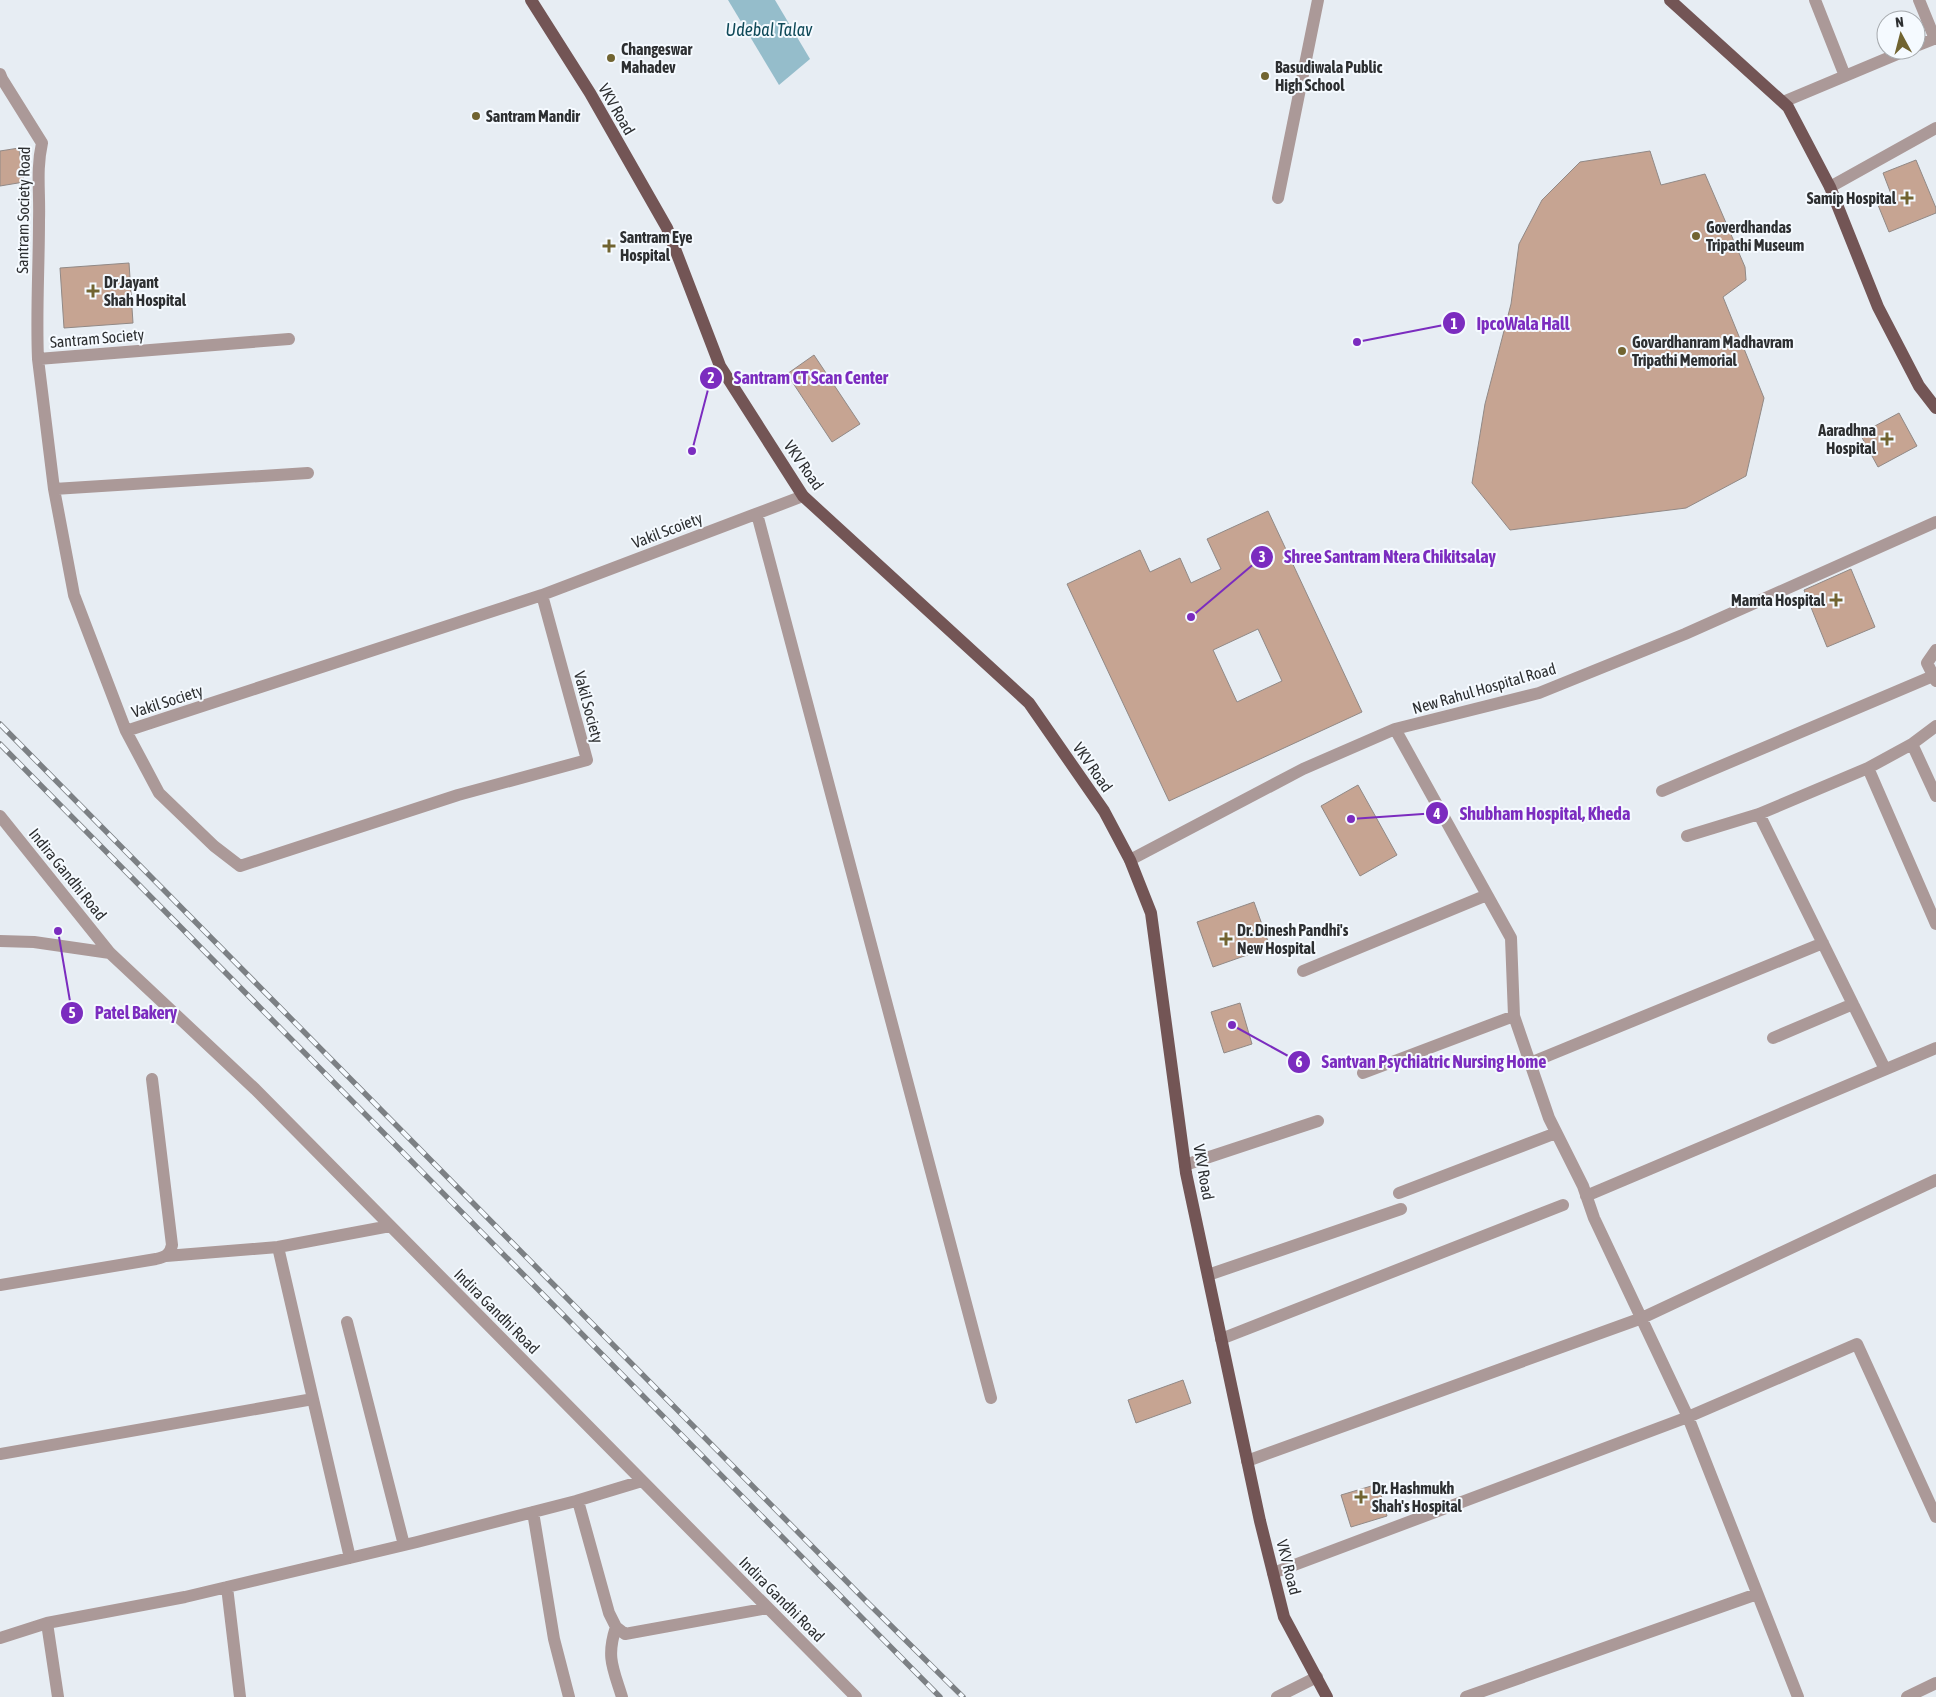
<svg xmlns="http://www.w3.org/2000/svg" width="1936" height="1697" font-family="'Asap Condensed',sans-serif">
<rect width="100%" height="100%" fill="#e7edf3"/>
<path fill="#95bdcb" d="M 728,0 L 775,0 L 810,59 L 779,85 Z"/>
<path fill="#c6a492" stroke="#918986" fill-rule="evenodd" d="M 19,148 L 24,182 L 0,186 L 0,151 Z
M 1650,151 L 1661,185 L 1705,174 L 1745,267 L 1746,280 L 1723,297 L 1764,398 L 1746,476 L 1686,508 L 1510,530 L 1472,483 L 1485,404 L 1511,304 L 1519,244 L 1542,200 L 1580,162 Z
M 1916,160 L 1936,208 L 1936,213 L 1889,232 L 1878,205 L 1893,199 L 1883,173 Z
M 129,263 L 133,323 L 64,328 L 60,268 Z
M 814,355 L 860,424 L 832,442 L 787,374 Z
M 1899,413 L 1917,446 L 1878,467 L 1860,434 Z
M 1268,511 L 1362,712 L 1169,801 L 1067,584 L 1140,550 L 1150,572 L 1180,558 L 1191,583 L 1221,569 L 1207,539 ZM 1258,629 L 1282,681 L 1237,702 L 1213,650 Z
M 1851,569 L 1875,627 L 1827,647 L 1804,590 Z
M 1358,785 L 1397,855 L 1360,876 L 1321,806 Z
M 1254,902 L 1270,947 L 1213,967 L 1197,922 Z
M 1240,1003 L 1252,1044 L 1224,1053 L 1211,1012 Z
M 1183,1380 L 1191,1403 L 1136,1423 L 1128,1400 Z
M 1378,1484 L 1387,1516 L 1351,1527 L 1341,1495 Z"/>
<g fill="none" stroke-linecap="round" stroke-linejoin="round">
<path stroke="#ab9998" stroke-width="12" d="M 1815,0 L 1845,76
M 1919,0 L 1935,39
M 1916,46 L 1936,38
M 0,74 L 2,79 L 42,143 C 36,170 40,193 39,220 C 39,266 36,313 38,359
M 1783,102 L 1907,50
M 1830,187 L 1936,128
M 1278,198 L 1318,0
M 54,489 L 308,473
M 757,514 L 991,1398
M 542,595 L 587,760 L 458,795 L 240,866 L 214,846 L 159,793 L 126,731 Z
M 542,595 L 803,496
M 1936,650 L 1927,663 L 1936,681
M 1395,729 L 1511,938 L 1514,1016 L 1549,1118 L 1583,1186 L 1594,1218 L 1688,1417 L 1798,1697
M 126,731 L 74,595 L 54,489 L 38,359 L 289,339
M 1912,744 L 1936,796
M 1868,768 L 1936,924
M 1662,791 L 1933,676
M 1759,814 L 1885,1069
M 0,816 L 110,953 L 255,1089 L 856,1697
M 1687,836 L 1759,814 L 1868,768 L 1912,744 L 1936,726
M 1130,860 L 1303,769 L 1395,729 L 1539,693 L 1685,634 L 1936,522
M 0,941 L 34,942 L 110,953
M 1303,971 L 1487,895
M 1773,1038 L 1853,1004
M 1530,1063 L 1823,943
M 1363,1073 L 1514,1016
M 1185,1165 L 1318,1121
M 1399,1193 L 1556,1133
M 1586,1196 L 1936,1048
M 166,1256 L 278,1247
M 1208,1275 L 1401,1209
M 0,1285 L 156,1259 C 165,1257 170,1255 172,1245 L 152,1079
M 347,1322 L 404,1545
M 1221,1339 L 1563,1205
M 313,1399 L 350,1558
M 0,1454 L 313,1399 L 278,1247 L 390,1226
M 1247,1461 L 1642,1318 L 1936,1180
M 578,1501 L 609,1613 L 616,1627 L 625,1634 L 768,1608
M 533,1512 L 554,1639 L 569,1697
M 1273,1573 L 1688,1417 L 1857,1344 L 1936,1517
M 227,1587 L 240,1697
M 47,1623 L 58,1697
M 616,1627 C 606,1657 613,1668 622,1697
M 0,1638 L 47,1623 L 185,1597 L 417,1542 L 576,1501 L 642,1481
M 1277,1697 L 1317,1677
M 1466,1697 L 1757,1594
M 1907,1697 L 1936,1683"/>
<path stroke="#735555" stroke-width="12" d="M 531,0 L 590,93 L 667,228 L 720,366 L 803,496 L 1029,703 L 1104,811 L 1130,860 L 1151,913 L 1186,1173 L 1260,1521 L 1284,1617 L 1327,1697
M 1670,0 L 1788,107 L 1830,187 L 1878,307 L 1919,386 L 1936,408"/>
<g stroke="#7c8084" stroke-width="5.5">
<path id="rail" d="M 0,724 L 868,1603 L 963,1697
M 0,744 L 940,1697"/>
</g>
<use href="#rail" stroke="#f5faff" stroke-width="4" stroke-dasharray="11" stroke-linecap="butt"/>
</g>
<g fill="#716431" stroke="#f5faff" stroke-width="2">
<circle cx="611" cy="58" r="5"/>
<circle cx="1265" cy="76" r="5"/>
<circle cx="476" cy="116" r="5"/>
<path d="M1904.5 190.5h5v5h5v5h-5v5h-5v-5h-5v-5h5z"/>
<circle cx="1696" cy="236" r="5"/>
<path d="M606.5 238.5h5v5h5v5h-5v5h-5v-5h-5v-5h5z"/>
<path d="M90.5 283.5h5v5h5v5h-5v5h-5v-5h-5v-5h5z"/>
<circle cx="1622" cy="351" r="5"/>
<path d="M1884.5 431.5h5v5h5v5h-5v5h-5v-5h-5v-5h5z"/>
<path d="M1833.5 592.5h5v5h5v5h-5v5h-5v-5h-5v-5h5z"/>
<path d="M1223.5 931.5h5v5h5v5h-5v5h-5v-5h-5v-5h5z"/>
<path d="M1358.5 1489.5h5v5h5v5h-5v5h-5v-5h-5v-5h5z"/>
</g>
<g text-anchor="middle" stroke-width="4" stroke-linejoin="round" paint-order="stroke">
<g font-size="16" font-weight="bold" fill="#2d2f31" stroke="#f5faff" text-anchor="start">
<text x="621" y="55">Changeswar<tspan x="621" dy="18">Mahadev</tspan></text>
<text x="1275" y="73">Basudiwala Public<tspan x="1275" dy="18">High School</tspan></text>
<text x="486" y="122">Santram Mandir</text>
<text x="1896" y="204" text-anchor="end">Samip Hospital</text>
<text x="1706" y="233">Goverdhandas<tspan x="1706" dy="18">Tripathi Museum</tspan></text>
<text x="620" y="243">Santram Eye<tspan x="620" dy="18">Hospital</tspan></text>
<text x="104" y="288">Dr Jayant<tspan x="104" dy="18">Shah Hospital</tspan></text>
<text x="1632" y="348">Govardhanram Madhavram<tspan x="1632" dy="18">Tripathi Memorial</tspan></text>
<text x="1876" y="436" text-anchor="end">Aaradhna<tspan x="1876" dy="18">Hospital</tspan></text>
<text x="1825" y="606" text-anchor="end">Mamta Hospital</text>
<text x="1237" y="936">Dr. Dinesh Pandhi's<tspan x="1237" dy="18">New Hospital</tspan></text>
<text x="1372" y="1494">Dr. Hashmukh<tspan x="1372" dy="18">Shah's Hospital</tspan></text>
</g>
<g font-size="16" fill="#2d2f31" stroke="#f5faff">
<text transform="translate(617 109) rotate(60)" y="6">VKV Road</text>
<text transform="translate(23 210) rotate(-89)" y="6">Santram Society Road</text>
<text transform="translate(97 338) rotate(-5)" y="6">Santram Society</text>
<text transform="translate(804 465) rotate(55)" y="6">VKV Road</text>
<text transform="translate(667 530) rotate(-21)" y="6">Vakil Scoiety</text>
<text transform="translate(1484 688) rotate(-16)" y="6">New Rahul Hospital Road</text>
<text transform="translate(167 701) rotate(-18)" y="6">Vakil Society</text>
<text transform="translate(589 707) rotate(75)" y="6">Vakil Society</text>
<text transform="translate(1093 767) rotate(55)" y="6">VKV Road</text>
<text transform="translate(68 874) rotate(51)" y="6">Indira Gandhi Road</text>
<text transform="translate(1204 1172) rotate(80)" y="6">VKV Road</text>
<text transform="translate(497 1311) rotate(45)" y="6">Indira Gandhi Road</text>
<text transform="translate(1289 1567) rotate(76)" y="6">VKV Road</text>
<text transform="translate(782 1599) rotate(45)" y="6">Indira Gandhi Road</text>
</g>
<g font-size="18" font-style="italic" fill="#0f4958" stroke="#f5faff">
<text x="769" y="36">Udebal Talav</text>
</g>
</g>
<path fill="none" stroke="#7b2cbf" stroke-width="2" d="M1357 342L1454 323M692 451L711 378M1191 617L1262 557M1351 819L1437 813M58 931L72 1013M1232 1025L1299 1062"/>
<g fill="#7b2cbf" stroke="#f5faff" stroke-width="2">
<circle cx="1357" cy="342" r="5"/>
<circle cx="692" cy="451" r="5"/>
<circle cx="1191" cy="617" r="5"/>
<circle cx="1351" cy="819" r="5"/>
<circle cx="58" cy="931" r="5"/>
<circle cx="1232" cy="1025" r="5"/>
<circle cx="1454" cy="323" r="12"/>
<circle cx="711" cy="378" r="12"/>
<circle cx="1262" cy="557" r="12"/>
<circle cx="1437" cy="813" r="12"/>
<circle cx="72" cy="1013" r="12"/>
<circle cx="1299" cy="1062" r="12"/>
</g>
<g font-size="15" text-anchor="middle" font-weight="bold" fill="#fff">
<text x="1454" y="329">1</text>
<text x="711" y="383">2</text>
<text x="1262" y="562">3</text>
<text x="1437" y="819">4</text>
<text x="72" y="1018">5</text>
<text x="1299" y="1067">6</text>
</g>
<g font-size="18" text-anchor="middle" font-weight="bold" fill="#7b2cbf" stroke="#f5faff" stroke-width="4" stroke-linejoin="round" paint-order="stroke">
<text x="1523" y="330">IpcoWala Hall</text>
<text x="811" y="384">Santram CT Scan Center</text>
<text x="1390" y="563">Shree Santram Ntera Chikitsalay</text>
<text x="1545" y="820">Shubham Hospital, Kheda</text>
<text x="136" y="1019">Patel Bakery</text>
<text x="1434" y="1068">Santvan Psychiatric Nursing Home</text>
</g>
<g transform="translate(1901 35) rotate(353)"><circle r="24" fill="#f5faff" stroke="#a5a9ad"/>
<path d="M0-4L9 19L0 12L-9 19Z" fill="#716431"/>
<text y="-8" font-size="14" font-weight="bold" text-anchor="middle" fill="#2d2f31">N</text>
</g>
</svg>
